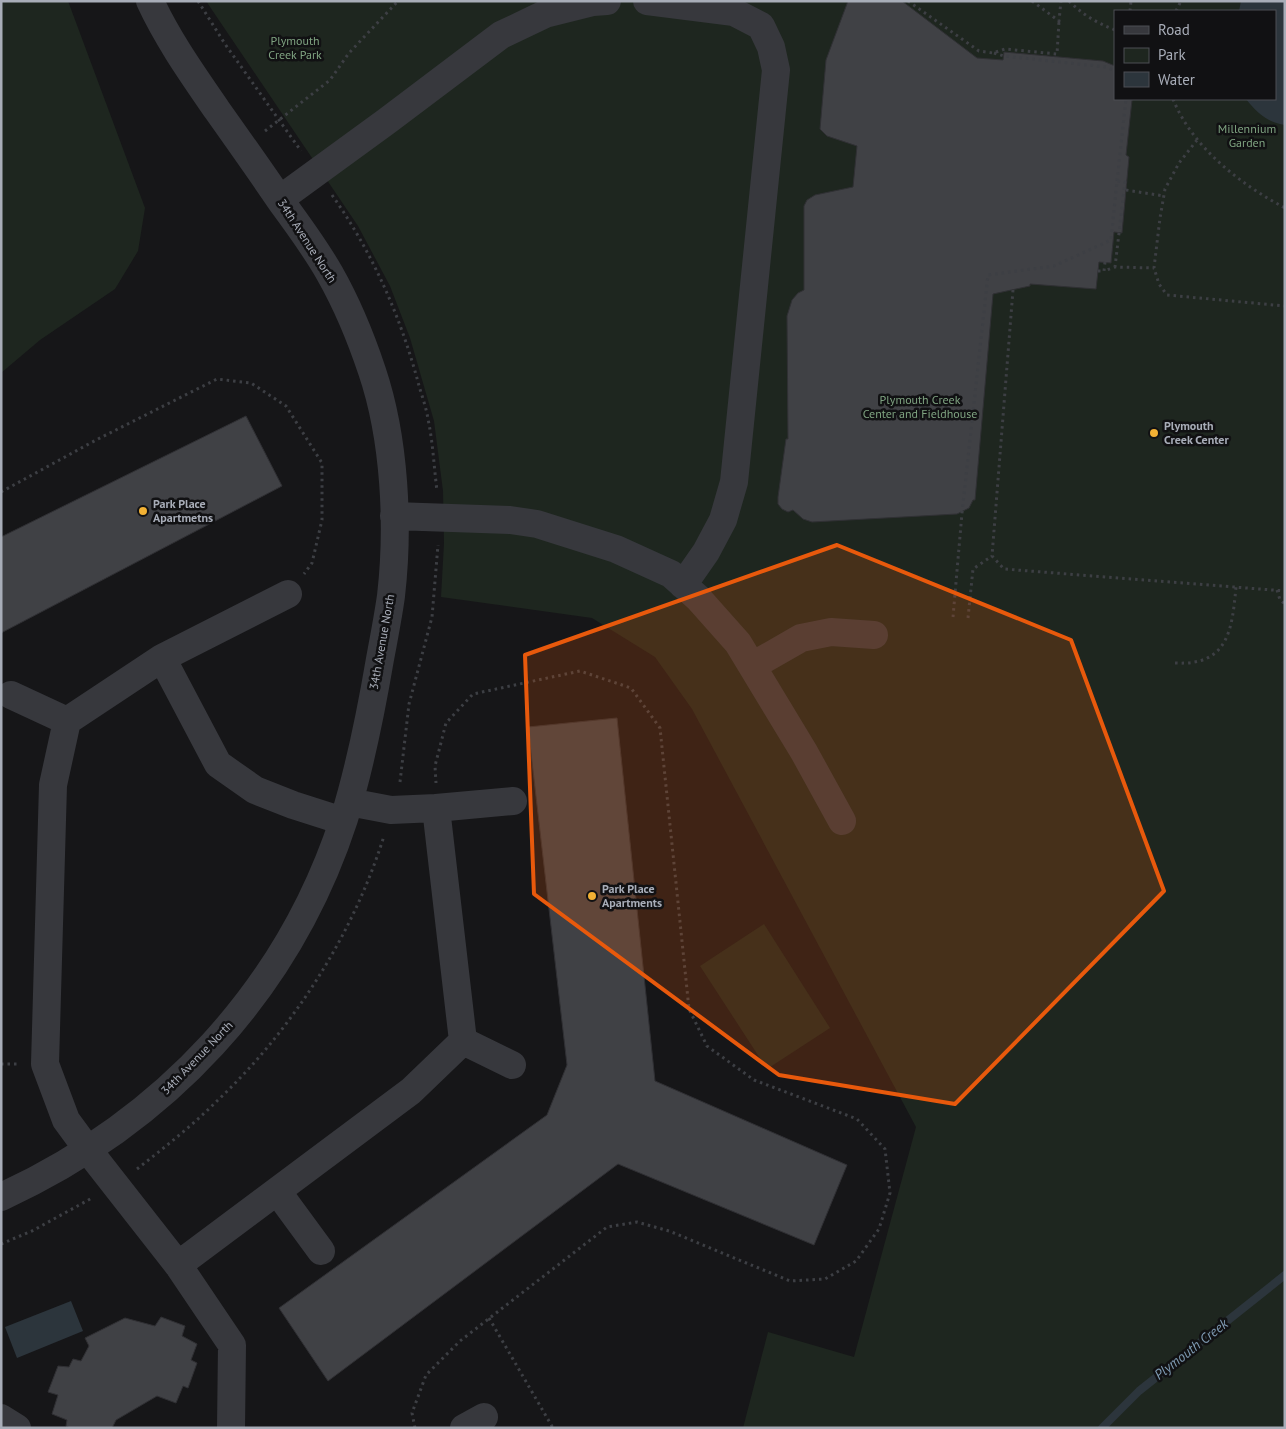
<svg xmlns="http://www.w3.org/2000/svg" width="1286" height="1429" font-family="'PT Sans',sans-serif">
<rect width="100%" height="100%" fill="#161618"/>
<path fill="#1e261f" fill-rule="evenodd" d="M 1,1 L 68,1 L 145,208 L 138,251 L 115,289 L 40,340 L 1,373 Z
M 206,1 L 1285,1 L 1285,1428 L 743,1428 L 768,1332 L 854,1357 L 916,1127 L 692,709 L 655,657 L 592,618 L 441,597 L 444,543 L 443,491 L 434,421 L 410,338 L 390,286 L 358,226 ZM 1115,11 L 1275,11 L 1275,99 L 1115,99 Z
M 764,924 L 830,1028 L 767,1069 L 700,966 Z"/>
<path fill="#2c353c" d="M 1241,1 L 1285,1 L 1285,125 C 1268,123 1256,112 1246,99 L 1275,99 L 1275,11 L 1239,11 Z
M 71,1301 L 83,1331 L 17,1358 L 5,1327 Z"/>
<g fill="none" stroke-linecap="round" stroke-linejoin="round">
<path stroke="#2c353c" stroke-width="8" d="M 1102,1428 L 1139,1391 L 1285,1275"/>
</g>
<path fill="#404145" stroke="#303034" d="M 902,1 L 977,58 L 1003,60 L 1004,52 L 1103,61 L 1115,66 L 1115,99 L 1132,100 L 1126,155 L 1129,157 L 1122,233 L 1114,232 L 1111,263 L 1099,262 L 1096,289 L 1030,284 L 1030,286 L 993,294 L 975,500 L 973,500 L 969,508 L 957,514 L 812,522 L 803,519 L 793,510 L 788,512 L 782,509 L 778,504 L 778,497 L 786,439 L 788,439 L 787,316 L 792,300 L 798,293 L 804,290 L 804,206 L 807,200 L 815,195 L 853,187 L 857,146 L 827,136 L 820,129 L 826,60 L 848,1 Z
M 246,416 L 282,486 L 1,633 L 1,537 Z
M 617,718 L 655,1081 L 847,1165 L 814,1245 L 618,1164 L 328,1381 L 279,1308 L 547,1115 L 567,1065 L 528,727 Z
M 161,1317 L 185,1326 L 182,1336 L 197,1344 L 191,1360 L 197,1363 L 188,1388 L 183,1386 L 176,1403 L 157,1396 L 116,1420 L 112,1428 L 70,1428 L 66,1426 L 67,1420 L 52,1414 L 58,1395 L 48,1392 L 58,1366 L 69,1367 L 73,1359 L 81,1361 L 89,1346 L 85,1338 L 125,1318 L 155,1326 Z"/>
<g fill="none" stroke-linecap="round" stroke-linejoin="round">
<path stroke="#3d3f44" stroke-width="3" stroke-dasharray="2.5 4" stroke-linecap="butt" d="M 198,1 L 225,44 L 301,151
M 908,1 L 979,51 L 993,53 L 1005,49 L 1057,54 L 1059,21
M 1032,1 L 1059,21 L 1061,1
M 1069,1 C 1083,15 1097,23 1115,30
M 1130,11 L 1131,1
M 1176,11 L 1181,1
M 994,53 L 1004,56 L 1106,67 L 1115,71
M 1173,99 C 1192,147 1240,184 1285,208
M 265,131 L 330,80 L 349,53 L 398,1
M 1197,140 L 1179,163 L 1165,189 L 1160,218 L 1154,268 L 1159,284 L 1167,295 L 1285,306
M 1117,181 L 1126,99
M 1126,190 L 1164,196
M 332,195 C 372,252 400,315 418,382 C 421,394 426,406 428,419 C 433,443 434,467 437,491
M 1105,262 L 1104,271 L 1115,267 L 1154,268
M 1098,271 L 1104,271
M 1013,290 L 992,556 L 1004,569 L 1285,591
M 1,492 L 96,440 L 217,379 L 251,383 L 286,406 L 322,463 L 322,520 L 312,563 L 304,574
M 1277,590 L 1280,600 L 1285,604
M 953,617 L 962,513 L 988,275 L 1054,266 L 1111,240 L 1117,181 L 1125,182 L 1115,267
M 968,618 L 973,569 L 992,556
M 1175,663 C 1229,666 1232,629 1236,587
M 400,782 L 409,704 L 432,617 L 438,545
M 1,1064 L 18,1064
M 137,1169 C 165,1147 193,1125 218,1100 C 293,1029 353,935 384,836
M 1,1244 L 32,1231 L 92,1198
M 489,1318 L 553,1428
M 415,1428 L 412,1413 L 426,1375 L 460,1341 L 607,1227 L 637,1222 L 669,1231 L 790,1281 L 825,1279 L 856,1261 L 879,1229 L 890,1193 L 885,1149 L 857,1119 L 754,1080 L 707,1046 L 689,1009 L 660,728 L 631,688 L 580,671 L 473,694 L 446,723 L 435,766 L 436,783"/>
<path stroke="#37383d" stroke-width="28" d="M 647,1 L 734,12 L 761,26 L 771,47 L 776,70 L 734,482 L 723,520 L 706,552 L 683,585
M 280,199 L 387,121 L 501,35 L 545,14 L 593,2 L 607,1
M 394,516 L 510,520 L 537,524 L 616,549 L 671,574 L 698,598 L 738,643 L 804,752 L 842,821
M 288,594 L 162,658 L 218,764 L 255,790 L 293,805 L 343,821
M 162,658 L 67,721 L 53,785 L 45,1064 L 66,1120 L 88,1150 L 178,1265 L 411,1091 L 463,1041 L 436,808 L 391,810 L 349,802
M 752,666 L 801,638 L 831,632 L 874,635
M 11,695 L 67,721
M 436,808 L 513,801
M 463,1041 L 512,1065
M 277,1191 L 321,1251
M 1,1197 C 164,1122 288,991 344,819 C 360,767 371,712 380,659 C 384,638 388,617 391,596 C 399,526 395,439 372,371 C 361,338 347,304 330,274 C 316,249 299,226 282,203 C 261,172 239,141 217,110 C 193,75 168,40 150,1
M 178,1265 L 232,1345 L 231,1428
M 1,1418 L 17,1428
M 464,1428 L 484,1417"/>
</g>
<path fill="#e8590c" fill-opacity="0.2" stroke="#e8590c" stroke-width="4" stroke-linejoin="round" d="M 837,545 L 1071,640 L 1164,891 L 955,1104 L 779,1075 L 534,894 L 525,655 Z"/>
<g fill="#f2b134" stroke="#111113" stroke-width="2">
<circle cx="1154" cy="433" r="5"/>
<circle cx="143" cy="511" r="5"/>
<circle cx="592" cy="896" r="5"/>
</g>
<g text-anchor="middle" stroke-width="5" stroke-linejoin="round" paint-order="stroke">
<g font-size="12" fill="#7fa381" stroke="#111113">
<text x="295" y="45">Plymouth<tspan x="295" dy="14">Creek Park</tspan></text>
<text x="1247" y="133">Millennium<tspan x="1247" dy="14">Garden</tspan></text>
<text x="920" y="404">Plymouth Creek<tspan x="920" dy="14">Center and Fieldhouse</tspan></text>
</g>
<g font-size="12" fill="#a8adb8" stroke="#111113">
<text transform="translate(307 241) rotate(57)" y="4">34th Avenue North</text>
<text transform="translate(382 642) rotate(-80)" y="4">34th Avenue North</text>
<text transform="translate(197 1058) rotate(-46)" y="4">34th Avenue North</text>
</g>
<g font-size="12" font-weight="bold" fill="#a8adb8" stroke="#111113" text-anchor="start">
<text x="1164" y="430">Plymouth<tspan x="1164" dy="14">Creek Center</tspan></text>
<text x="153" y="508">Park Place<tspan x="153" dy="14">Apartmetns</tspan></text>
<text x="602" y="893">Park Place<tspan x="602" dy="14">Apartments</tspan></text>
</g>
<g font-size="14" font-style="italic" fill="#7f9bb3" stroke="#111113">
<text transform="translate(1191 1349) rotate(-38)" y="5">Plymouth Creek</text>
</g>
</g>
<rect width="1286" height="1429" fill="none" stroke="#a8adb8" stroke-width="5"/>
<rect x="1114" y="10" width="162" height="90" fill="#111113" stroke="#4d4f55"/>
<rect x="1124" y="26" width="25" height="8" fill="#37383d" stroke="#4d4f55"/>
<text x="1158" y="35" font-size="15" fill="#a8adb8">Road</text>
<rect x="1124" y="48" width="25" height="15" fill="#1e261f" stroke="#4d4f55"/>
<text x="1158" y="60" font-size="15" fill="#a8adb8">Park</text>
<rect x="1124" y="72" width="25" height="15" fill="#2c353c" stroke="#4d4f55"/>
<text x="1158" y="85" font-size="15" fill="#a8adb8">Water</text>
</svg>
